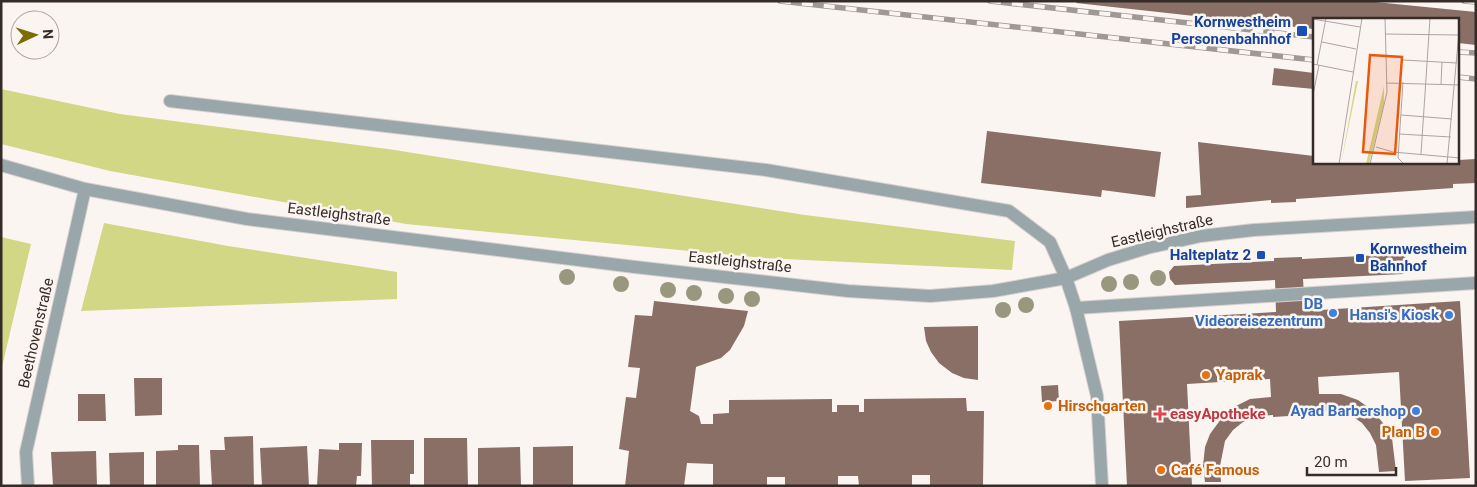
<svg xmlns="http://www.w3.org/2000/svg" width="1477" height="487" font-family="Roboto,sans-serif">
<rect width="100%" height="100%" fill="#fbf5f2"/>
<path fill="#d1d784" d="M 1,89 L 120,114 L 388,149 L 805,215 L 1015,241 L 1012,270 L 764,258 L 406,224 L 110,171 L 1,144 Z
M 104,223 L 228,246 L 397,272 L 397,299 L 81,311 Z
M 1,237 L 31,244 L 1,371 Z"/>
<path fill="#896f66" d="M 1077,1 L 1365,1 L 1476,12 L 1476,45 L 1458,43 L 1458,19 L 1314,19 L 1314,29 L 1076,3 Z
M 1274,68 L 1314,73 L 1314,89 L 1272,85 Z
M 987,131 L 1161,152 L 1155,197 L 1102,190 L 1101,197 L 981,183 Z
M 1198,142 L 1314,156 L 1314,162 L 1366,162 L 1389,165 L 1426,162 L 1458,162 L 1458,160 L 1476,159 L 1476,183 L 1453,184 L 1453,188 L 1296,199 L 1296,202 L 1271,203 L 1271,200 L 1186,208 L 1186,196 L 1201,195 Z
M 1402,254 L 1409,261 L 1409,266 L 1403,274 L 1303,279 L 1305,311 L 1460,301 L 1470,478 L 1405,481 L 1399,372 L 1318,377 L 1319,394 L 1341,394 L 1358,400 L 1372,410 L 1383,423 L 1392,438 L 1396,471 L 1379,472 L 1376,445 L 1370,433 L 1362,423 L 1352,416 L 1339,412 L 1321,411 L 1321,414 L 1273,417 L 1273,415 L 1254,417 L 1243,422 L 1233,430 L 1225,441 L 1220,466 L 1221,482 L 1205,482 L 1203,466 L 1205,447 L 1210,434 L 1221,419 L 1234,407 L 1250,399 L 1271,397 L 1270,379 L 1187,384 L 1192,486 L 1127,486 L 1119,321 L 1276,312 L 1275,280 L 1175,285 L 1170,279 L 1169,272 L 1174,266 L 1274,261 L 1274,258 L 1302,257 L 1302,259 Z
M 654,301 L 748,311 L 744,326 L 730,350 L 721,358 L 696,367 L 690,411 L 699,416 L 701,424 L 713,424 L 713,414 L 729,413 L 729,400 L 832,399 L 832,412 L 837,412 L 837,405 L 859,405 L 859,412 L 864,412 L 864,399 L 966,398 L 967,411 L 984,411 L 983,485 L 930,486 L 930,475 L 912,475 L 912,486 L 859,486 L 858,476 L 838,476 L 838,486 L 785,486 L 785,477 L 767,477 L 767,486 L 713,486 L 713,464 L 687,463 L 684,486 L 625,486 L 629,451 L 619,449 L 626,397 L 636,398 L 640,368 L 628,367 L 635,315 L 652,316 Z
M 978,326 L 978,380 L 964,378 L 952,373 L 939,363 L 931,352 L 926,341 L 924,327 Z
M 134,378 L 162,378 L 162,415 L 135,416 Z
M 1058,385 L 1059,401 L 1042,402 L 1041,386 Z
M 78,394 L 105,394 L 106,421 L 78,421 Z
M 253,436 L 254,486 L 212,486 L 210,450 L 225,450 L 224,437 Z
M 424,438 L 467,438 L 468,486 L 424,486 Z
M 371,440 L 414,440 L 414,474 L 410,474 L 410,486 L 372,486 Z
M 339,443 L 362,443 L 361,476 L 357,476 L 356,486 L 317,486 L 319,449 L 339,450 Z
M 178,445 L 199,445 L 200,486 L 156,486 L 156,451 L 178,450 Z
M 307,446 L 309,486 L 262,486 L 260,448 Z
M 573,446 L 573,486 L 533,486 L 533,447 Z
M 520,447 L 521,486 L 478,486 L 478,448 Z
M 96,451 L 97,486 L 53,486 L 51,452 Z
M 144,452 L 144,486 L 110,486 L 109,453 Z"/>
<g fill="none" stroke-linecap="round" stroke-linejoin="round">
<g stroke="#d7d1cd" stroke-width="14">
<path id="lane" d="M 170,101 L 766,170 L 1009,211 L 1050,242 L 1066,278
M 1076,308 L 1476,283"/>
</g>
<g stroke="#d7d1cd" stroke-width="14">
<path id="street" d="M 1,165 L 85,189 L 247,219 L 635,267 L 848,291 L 930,296 L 993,291 L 1066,278 L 1108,260 L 1147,248 L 1201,236 L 1254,230 L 1476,217
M 1066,278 L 1076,308 L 1097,396 L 1102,486
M 28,486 L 26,452 L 85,189"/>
</g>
<use href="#lane" stroke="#9aa7aa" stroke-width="12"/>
<use href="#street" stroke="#9aa7aa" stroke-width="12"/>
<g stroke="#a09895" stroke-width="5.5">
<path id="rail" d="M 780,1 L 1314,60
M 990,1 L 1314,37
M 1464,1 L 1476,2
M 1458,52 L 1476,53
M 1458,77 L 1476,79"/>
</g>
<use href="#rail" stroke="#fbf5f2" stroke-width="4" stroke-dasharray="11" stroke-linecap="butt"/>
</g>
<g fill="#99987f">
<circle cx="567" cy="277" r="8"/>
<circle cx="1158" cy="278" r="8"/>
<circle cx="1131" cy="282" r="8"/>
<circle cx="621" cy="284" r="8"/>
<circle cx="1109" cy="284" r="8"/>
<circle cx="668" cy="290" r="8"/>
<circle cx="694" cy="293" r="8"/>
<circle cx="726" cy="296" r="8"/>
<circle cx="752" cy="299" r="8"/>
<circle cx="1026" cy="305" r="8"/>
<circle cx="1003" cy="310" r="8"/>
</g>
<g fill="#1a4fb4" stroke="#fbf5f2" stroke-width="2">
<rect x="1296" y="25" width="12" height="12" rx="2.5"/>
<rect x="1256" y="250" width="10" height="10" rx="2.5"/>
<rect x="1355" y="253" width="10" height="10" rx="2.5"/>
</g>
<g fill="#3f7fe0" stroke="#fbf5f2" stroke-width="2">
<circle cx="1333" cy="313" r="5"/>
<circle cx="1449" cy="315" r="5"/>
<circle cx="1416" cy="411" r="5"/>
</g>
<g fill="#e8710a" stroke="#fbf5f2" stroke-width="2">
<circle cx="1206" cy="375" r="5"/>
<circle cx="1048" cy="406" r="5"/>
<circle cx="1435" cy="432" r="5"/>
<circle cx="1161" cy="470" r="5"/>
</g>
<path fill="#e0444e" stroke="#fbf5f2" stroke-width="2" d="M1157.5 406.5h5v5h5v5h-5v5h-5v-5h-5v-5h5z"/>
<g text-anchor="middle" stroke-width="5" stroke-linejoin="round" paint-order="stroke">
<g font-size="15" font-weight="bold" fill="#164399" stroke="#fbf5f2" text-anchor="end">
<text x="1291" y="27">Kornwestheim<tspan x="1291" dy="17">Personenbahnhof</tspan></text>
<text x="1370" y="254" text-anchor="start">Kornwestheim<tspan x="1370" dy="17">Bahnhof</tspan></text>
<text x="1251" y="260">Halteplatz 2</text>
</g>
<g font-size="15" fill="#352b27" stroke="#fbf5f2">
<text transform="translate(339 214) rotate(7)" y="5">Eastleighstraße</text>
<text transform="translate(1162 231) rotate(-13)" y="5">Eastleighstraße</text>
<text transform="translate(740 262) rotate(6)" y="5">Eastleighstraße</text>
<text transform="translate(36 333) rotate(-77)" y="5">Beethovenstraße</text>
</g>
<g font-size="15" font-weight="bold" fill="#366cbe" stroke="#fbf5f2" text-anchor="end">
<text x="1323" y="309">DB<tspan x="1323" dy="17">Videoreisezentrum</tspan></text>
<text x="1439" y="320">Hansi's Kiosk</text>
<text x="1406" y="416">Ayad Barbershop</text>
</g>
<g font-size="15" font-weight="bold" fill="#c56008" stroke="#fbf5f2" text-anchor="start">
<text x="1216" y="380">Yaprak</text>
<text x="1058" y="411">Hirschgarten</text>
<text x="1425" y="437" text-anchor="end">Plan B</text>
<text x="1171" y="475">Café Famous</text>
</g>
<g font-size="15" font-weight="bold" fill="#be3a42" stroke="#fbf5f2" text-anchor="start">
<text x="1170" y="419">easyApotheke</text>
</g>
</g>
<g transform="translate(1313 18)">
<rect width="146" height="146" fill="#fbf5f2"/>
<path d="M 43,63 L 45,63 L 28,146 ZM 71,68 L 71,85 L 56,146 L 53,146 Z" fill="#d1d784"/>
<path fill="none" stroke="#aca4a1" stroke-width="1" d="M 0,1 L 47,9M 72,16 L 145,17M 9,24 L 43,31M 90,42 L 144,45M 0,46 L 40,54M 4,47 L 13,0M 90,64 L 85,140 L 91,146M 73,65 L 147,67M 128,66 L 129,44M 0,77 L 6,47M 88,97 L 139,101M 86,116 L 138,119M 63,129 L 80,134 L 147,140M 108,136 L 117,0M 26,146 L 49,0M 57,146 L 74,74 L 72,0M 134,146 L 147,3"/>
<path fill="#e8590c" fill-opacity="0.15" stroke="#e8590c" stroke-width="2.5" d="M 57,37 L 89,39 L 82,136 L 50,134 Z"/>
<rect width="146" height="146" fill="none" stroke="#352b27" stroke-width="2.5"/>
</g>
<rect width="1477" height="487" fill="none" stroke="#352b27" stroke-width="5"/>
<g transform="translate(35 35) rotate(86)"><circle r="24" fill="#fbf5f2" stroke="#aca4a1"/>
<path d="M0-4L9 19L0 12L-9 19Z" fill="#7d6d08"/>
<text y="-8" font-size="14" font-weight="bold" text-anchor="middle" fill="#352b27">N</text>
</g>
<path d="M1307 467v8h89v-8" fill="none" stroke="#352b27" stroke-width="2.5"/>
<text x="1314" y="467" font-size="15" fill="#352b27" stroke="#fbf5f2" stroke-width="4" paint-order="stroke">20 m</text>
</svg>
